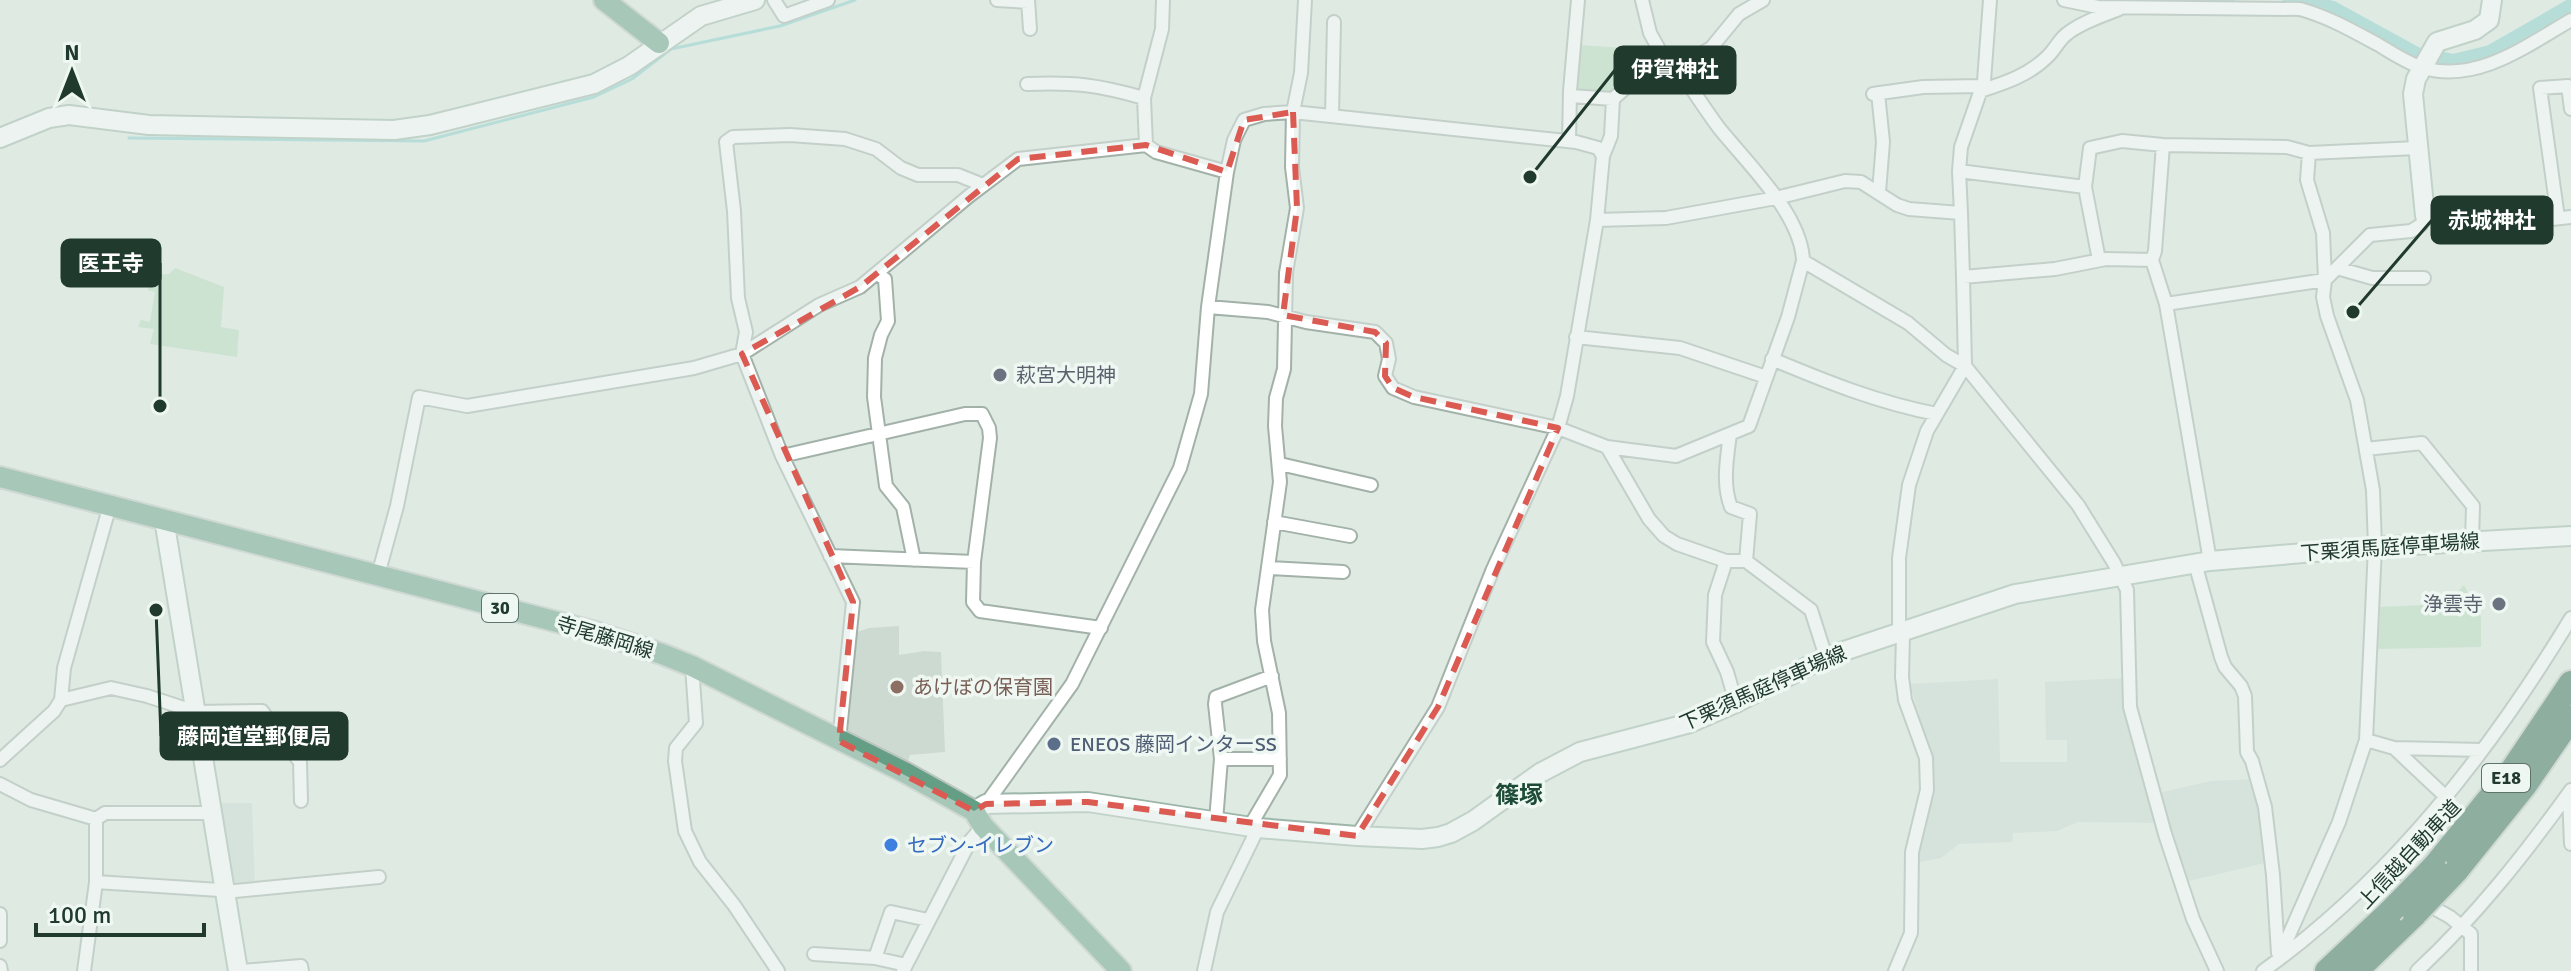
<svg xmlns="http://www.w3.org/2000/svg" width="2571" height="971" font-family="Signika,'Noto Sans JP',sans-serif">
<rect width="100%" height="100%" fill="#dfeae3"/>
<path fill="#cddad2" d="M 899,626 L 899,655 L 924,651 L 941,652 L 945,752 L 910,755 L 908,762 L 848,732 L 857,632 L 869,628 Z
M 2125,678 L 2160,823 L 2078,822 L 2057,831 L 2013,833 L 2012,842 L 1959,844 L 1941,858 L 1916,863 L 1933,780 L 1933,765 L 1910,684 L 1998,679 L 2000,762 L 2067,762 L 2067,740 L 2046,740 L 2045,682 Z
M 2255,779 L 2269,862 L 2185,882 L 2159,793 L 2211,781 Z
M 221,803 L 252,803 L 255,887 L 234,888 Z"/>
<path fill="#b8dbba" d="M 1578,45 L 1624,48 L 1628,81 L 1614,95 L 1575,93 Z
M 175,268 L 224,287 L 221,327 L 239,330 L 237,357 L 150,344 L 154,329 L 138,327 L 141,320 L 150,322 L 155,292 L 148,290 L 149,275 L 169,274 Z
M 2464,585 L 2481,617 L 2481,647 L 2378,649 L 2380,607 L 2446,604 Z"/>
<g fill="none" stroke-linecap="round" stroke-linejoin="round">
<path stroke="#87cfcd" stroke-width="3" d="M 129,138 L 424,141 L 594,97 L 632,79 L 671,49 L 780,26 L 855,0"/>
<path stroke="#87cfcd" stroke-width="20" d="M 2094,0 L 2225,0
M 2292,0 L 2332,11 L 2416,57 L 2454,64 L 2491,55 L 2571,9"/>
<g stroke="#a2b2a9" stroke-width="16">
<path id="street" d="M 774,0 L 784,16 L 828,0
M 997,0 L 1028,2
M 1028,0 L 1030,29
M 1642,0 L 1650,33 L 1671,71
M 2064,0 L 2098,7 L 2300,9 C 2329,17 2353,31 2379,45 C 2392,53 2407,63 2423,68 C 2478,83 2526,46 2571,20
M 1677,67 C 1691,87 1704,108 1719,128 C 1747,163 1802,215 1803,261 L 1908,323 L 1946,355 L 1965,366 L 2078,505 L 2114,563 L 2127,590 L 2130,707 L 2165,834 L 2193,919 L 2217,971
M 1027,84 C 1075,82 1098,85 1144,98
M 1980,91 C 2005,83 2029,75 2047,57 C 2055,50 2059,39 2068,33 C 2082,22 2102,16 2119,9
M 1878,93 L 1883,142 L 1879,192
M 1873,94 L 1923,87 L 1982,86
M 1571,96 L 1613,99
M 1332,115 L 1334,22
M 1569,141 L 1570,91 L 1578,0
M 1146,145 L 1144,98 L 1162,29 L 1163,0
M 1603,156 L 1611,136 L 1613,99 L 1632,82 L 1650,73 L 1671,71 L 1711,48 L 1739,14 L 1763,0
M 1959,171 L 2085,187
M 1961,213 L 1959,171 L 1961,147 L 1984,81 L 1990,0
M 2558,218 L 2540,88 L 2568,86 L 2571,109
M 2099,260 L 2085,187 L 2090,148 L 2122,141 L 2163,145 L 2287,147 L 2309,153 L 2417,148
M 2152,260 L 2155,251 L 2163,145
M 2337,268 L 2372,278 L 2424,278
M 877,274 L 885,279 L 888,321 L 881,335 L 875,358 L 874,397 L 886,486 L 903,507 L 914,560
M 2166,304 L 2210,561
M 1208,307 L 1268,312 L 1306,322 L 1375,332 L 1386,343 L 1389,359 L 1385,376 L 1393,388 L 1414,397 L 1558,428 L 1607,447 L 1649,519 L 1664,536 L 1677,544 L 1726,561 L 1746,561 L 1811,610 L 1826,657
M 1576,337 L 1680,348 L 1766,377
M 1772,359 C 1827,382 1879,403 1937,414
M 1730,434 C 1727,458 1722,484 1731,507 L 1750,514 L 1746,561
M 1607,447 L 1676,456 L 1749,426 L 1788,317 L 1803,261
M 2366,449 L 2422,443 L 2473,506 L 2472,542
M 782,456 L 965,414 L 982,414 L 989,428 L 990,438 L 974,562 L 973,602 L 980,611 L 1101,628
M 1280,464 L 1371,485
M 1274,522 L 1350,536
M 830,556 L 974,562
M 1726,561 L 1715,595 L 1713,642 L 1727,672 L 1736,703
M 2195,563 L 2221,657 L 2225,667 L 2241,686 L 2245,696 L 2247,752 L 2252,761 L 2265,807 L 2273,875 L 2278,953
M 1269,568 L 1343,572
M 378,575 L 397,506 L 419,397 L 467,406 L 694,368 L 742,354 L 819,305 L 860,287 L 969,196 L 1018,159 L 1146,145 L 1156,152 L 1227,172
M 692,666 L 696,723 L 676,748 L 675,761 L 685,831 L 700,862 L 734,905 L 778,971
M 61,700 L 111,688 L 147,696 L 196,712 L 262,711 L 300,762 L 301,801
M 2366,740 L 2394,748 L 2446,797
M 839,741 L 853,602 L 782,456 L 742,354 L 746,332 L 738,298 L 734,211 L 726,142 L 733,137 L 790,135 L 845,139 L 876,149 L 901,168 L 918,175 L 958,175 L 983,185
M 2394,748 L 2482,750
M 1221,759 L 1280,759
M 0,760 L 54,711 L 61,700 L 64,668 L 110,505
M 0,784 L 31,800 L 96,819 L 96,882 L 84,971
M 2569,794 L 2571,844
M 986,804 L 1072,684 L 1180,468 L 1201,394 L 1208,307 L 1227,172 L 1234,140 L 1244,120 L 1264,114 L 1293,112 L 1576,142 L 1598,148 L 1603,156 L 1597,220 L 1666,218 L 1776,198 L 1845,181 L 1861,182 L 1897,205 L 1909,209 L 1961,213 L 1963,277 L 2055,269 L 2106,259 L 2152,260 L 2166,304 L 2325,280 L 2370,235 L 2411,231 L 2421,225 L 2425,216 L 2552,219 L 2571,217
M 96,819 L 105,813 L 212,813
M 1216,821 L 1221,759 L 1215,704 L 1216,697 L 1272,676
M 1250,826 L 1280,775 L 1279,713 L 1264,641 L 1262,610 L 1280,482 L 1275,426 L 1276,398 L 1284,369 L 1286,273 L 1297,208 L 1292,167 L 1293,112 L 1301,73 L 1305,0
M 1357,836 L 1438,707 L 1493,569 L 1558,428 L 1567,396 L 1597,220
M 2377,875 L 2409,893
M 96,882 L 235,891 L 379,877
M 2425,903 L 2450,917 L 2471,934 L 2471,971
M 0,914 L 0,941
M 814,954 L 875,958 L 906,965
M 875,958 L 891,912 L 928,920
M 2278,960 L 2339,822 L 2366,740 L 2375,547 L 2373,490 L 2357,400 L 2327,316 L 2323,297 L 2325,280 L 2323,233 L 2307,180 L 2309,153
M 0,966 L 1,971
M 242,971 L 301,966 L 302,971
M 903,971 L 970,841 L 983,826
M 1204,971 L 1217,912 L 1258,828
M 1895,971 L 1911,933 L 1912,852 L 1927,790 L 1926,758 L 1905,700 L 1902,677 L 1903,633 L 1899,623 L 1899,558 L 1909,485 L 1927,431 L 1965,366 L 1963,277
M 2263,971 C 2392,878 2489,753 2571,618
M 2417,971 C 2476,916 2524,855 2571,790"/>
</g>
<g stroke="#9eb6a9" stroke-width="22">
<path id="secondary" d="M 0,138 L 49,118 L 69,115 L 149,125 L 394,130 L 430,125 L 594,84 L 629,66 L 701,16 L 755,0
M 2425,216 L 2413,94 L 2416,79 L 2437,42 L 2475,30 L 2489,20 L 2492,0
M 164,519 L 238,971
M 974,811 L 986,804 L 1088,802 L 1258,828 L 1357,836 L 1422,839 L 1438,837 L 1451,833 L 1473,821 L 1540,773 L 1580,752 L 1690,723 L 1736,703 L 1826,657 L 2015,594 L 2210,561 L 2375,547 L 2571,536"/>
</g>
<g stroke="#bcc4c0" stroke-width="24">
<path id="primary" d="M 604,0 L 659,43
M 0,477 L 592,631 L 662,654 L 692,666 L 906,773 L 974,811 L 983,826 L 1121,971"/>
</g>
<g stroke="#bcc4c0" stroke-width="28">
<path id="highway" d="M 2434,867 L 2511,772 L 2571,683
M 2456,871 L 2525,785 L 2571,718
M 2327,971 L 2391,911
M 2356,971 L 2415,914"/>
</g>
<use href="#street" stroke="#fff" stroke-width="12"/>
<use href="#secondary" stroke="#fff" stroke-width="18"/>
<use href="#primary" stroke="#649f85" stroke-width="20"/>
<use href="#highway" stroke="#2d664f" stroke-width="24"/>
<g stroke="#bcc4c0" stroke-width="28" stroke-linecap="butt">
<path id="highway-bridge" d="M 2391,911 L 2434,867
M 2415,914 L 2456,871"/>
</g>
<use href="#highway-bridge" stroke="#2d664f" stroke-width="24"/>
</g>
<path d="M0 0H2571V971H0ZM 1293,112 L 1297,208 L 1283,315 L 1375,332 L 1386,343 L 1385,376 L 1393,388 L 1414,397 L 1558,428 L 1438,707 L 1357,836 L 1088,802 L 986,804 L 974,811 L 839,741 L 853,602 L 742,354 L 860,287 L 1018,159 L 1146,145 L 1227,172 L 1244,120 Z" fill="#dfeae3" fill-opacity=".55" fill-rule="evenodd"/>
<path fill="none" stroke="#db5b53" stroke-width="6" stroke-dasharray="16 10" stroke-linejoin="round" d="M 1293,112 L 1297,208 L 1283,315 L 1375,332 L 1386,343 L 1385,376 L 1393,388 L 1414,397 L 1558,428 L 1438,707 L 1357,836 L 1088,802 L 986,804 L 974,811 L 839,741 L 853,602 L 742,354 L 860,287 L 1018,159 L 1146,145 L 1227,172 L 1244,120 Z"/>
<g fill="#6b7280" stroke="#eff7f2" stroke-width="3">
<circle cx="1000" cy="375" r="8"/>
<circle cx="2499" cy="604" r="8"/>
</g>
<circle fill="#8d6e63" stroke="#eff7f2" stroke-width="3" cx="897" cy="687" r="8"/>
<circle fill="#5c6f8a" stroke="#eff7f2" stroke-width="3" cx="1054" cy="744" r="8"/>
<circle fill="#3f7fe0" stroke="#eff7f2" stroke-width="3" cx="891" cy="845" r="8"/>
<g text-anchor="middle" stroke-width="7" stroke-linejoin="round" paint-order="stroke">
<g fill="#eff7f2" stroke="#5e7369" stroke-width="2">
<rect x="482" y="594" width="36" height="28" rx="6"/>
<rect x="2482" y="764" width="48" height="28" rx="6"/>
</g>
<g font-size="18" font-weight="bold" fill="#203a2e">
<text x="500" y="614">30</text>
<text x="2506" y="784">E18</text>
</g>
<g font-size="20" fill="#5b616d" stroke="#eff7f2" text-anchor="start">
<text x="1016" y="382">萩宮大明神</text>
<text x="2483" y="611" text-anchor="end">浄雲寺</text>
</g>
<g font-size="20" fill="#203a2e" stroke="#eff7f2">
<text transform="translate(2390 547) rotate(-4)" y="7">下栗須馬庭停車場線</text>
<text transform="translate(605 637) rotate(17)" y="7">寺尾藤岡線</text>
<text transform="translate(1763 688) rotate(-24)" y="7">下栗須馬庭停車場線</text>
<text transform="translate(2409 854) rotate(-47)" y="7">上信越自動車道</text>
</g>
<g font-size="20" fill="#785e54" stroke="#eff7f2" text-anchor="start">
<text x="913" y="694">あけぼの保育園</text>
</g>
<g font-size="20" fill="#4e5e75" stroke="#eff7f2" text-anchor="start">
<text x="1070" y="751">ENEOS 藤岡インターSS</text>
</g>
<g font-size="20" fill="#366cbe" stroke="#eff7f2" text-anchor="start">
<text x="907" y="852">セブン-イレブン</text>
</g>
<g font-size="24" font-weight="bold" fill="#1d4b37" stroke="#eff7f2">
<text x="1519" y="803">篠塚</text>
</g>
</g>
<path fill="none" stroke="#203a2e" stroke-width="3" d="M1530 177L1615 70M2353 312L2432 220M160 406L160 263M156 610L161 736"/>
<g fill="#203a2e" stroke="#eff7f2" stroke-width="3">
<circle cx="1530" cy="177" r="8"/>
<circle cx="2353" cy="312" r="8"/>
<circle cx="160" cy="406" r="8"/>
<circle cx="156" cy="610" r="8"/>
</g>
<g fill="#203a2e" stroke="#203a2e" stroke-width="3">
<rect x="1615" y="47" width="120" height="46" rx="8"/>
<rect x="2432" y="197" width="120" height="46" rx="8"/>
<rect x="62" y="240" width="98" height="46" rx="8"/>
<rect x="161" y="713" width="186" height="46" rx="8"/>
</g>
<g font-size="22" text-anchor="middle" font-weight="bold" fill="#fff">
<text x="1675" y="77">伊賀神社</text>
<text x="2492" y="228">赤城神社</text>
<text x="111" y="271">医王寺</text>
<text x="254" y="744">藤岡道堂郵便局</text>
</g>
<g transform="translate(72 72)" stroke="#eff7f2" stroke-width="6" paint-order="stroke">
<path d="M0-6L14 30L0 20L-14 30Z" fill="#203a2e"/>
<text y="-12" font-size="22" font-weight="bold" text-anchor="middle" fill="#203a2e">N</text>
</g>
<path d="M36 923v12h168v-12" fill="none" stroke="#203a2e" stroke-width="4"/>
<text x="48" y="923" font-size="24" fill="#203a2e" stroke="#eff7f2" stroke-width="6" paint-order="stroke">100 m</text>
</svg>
